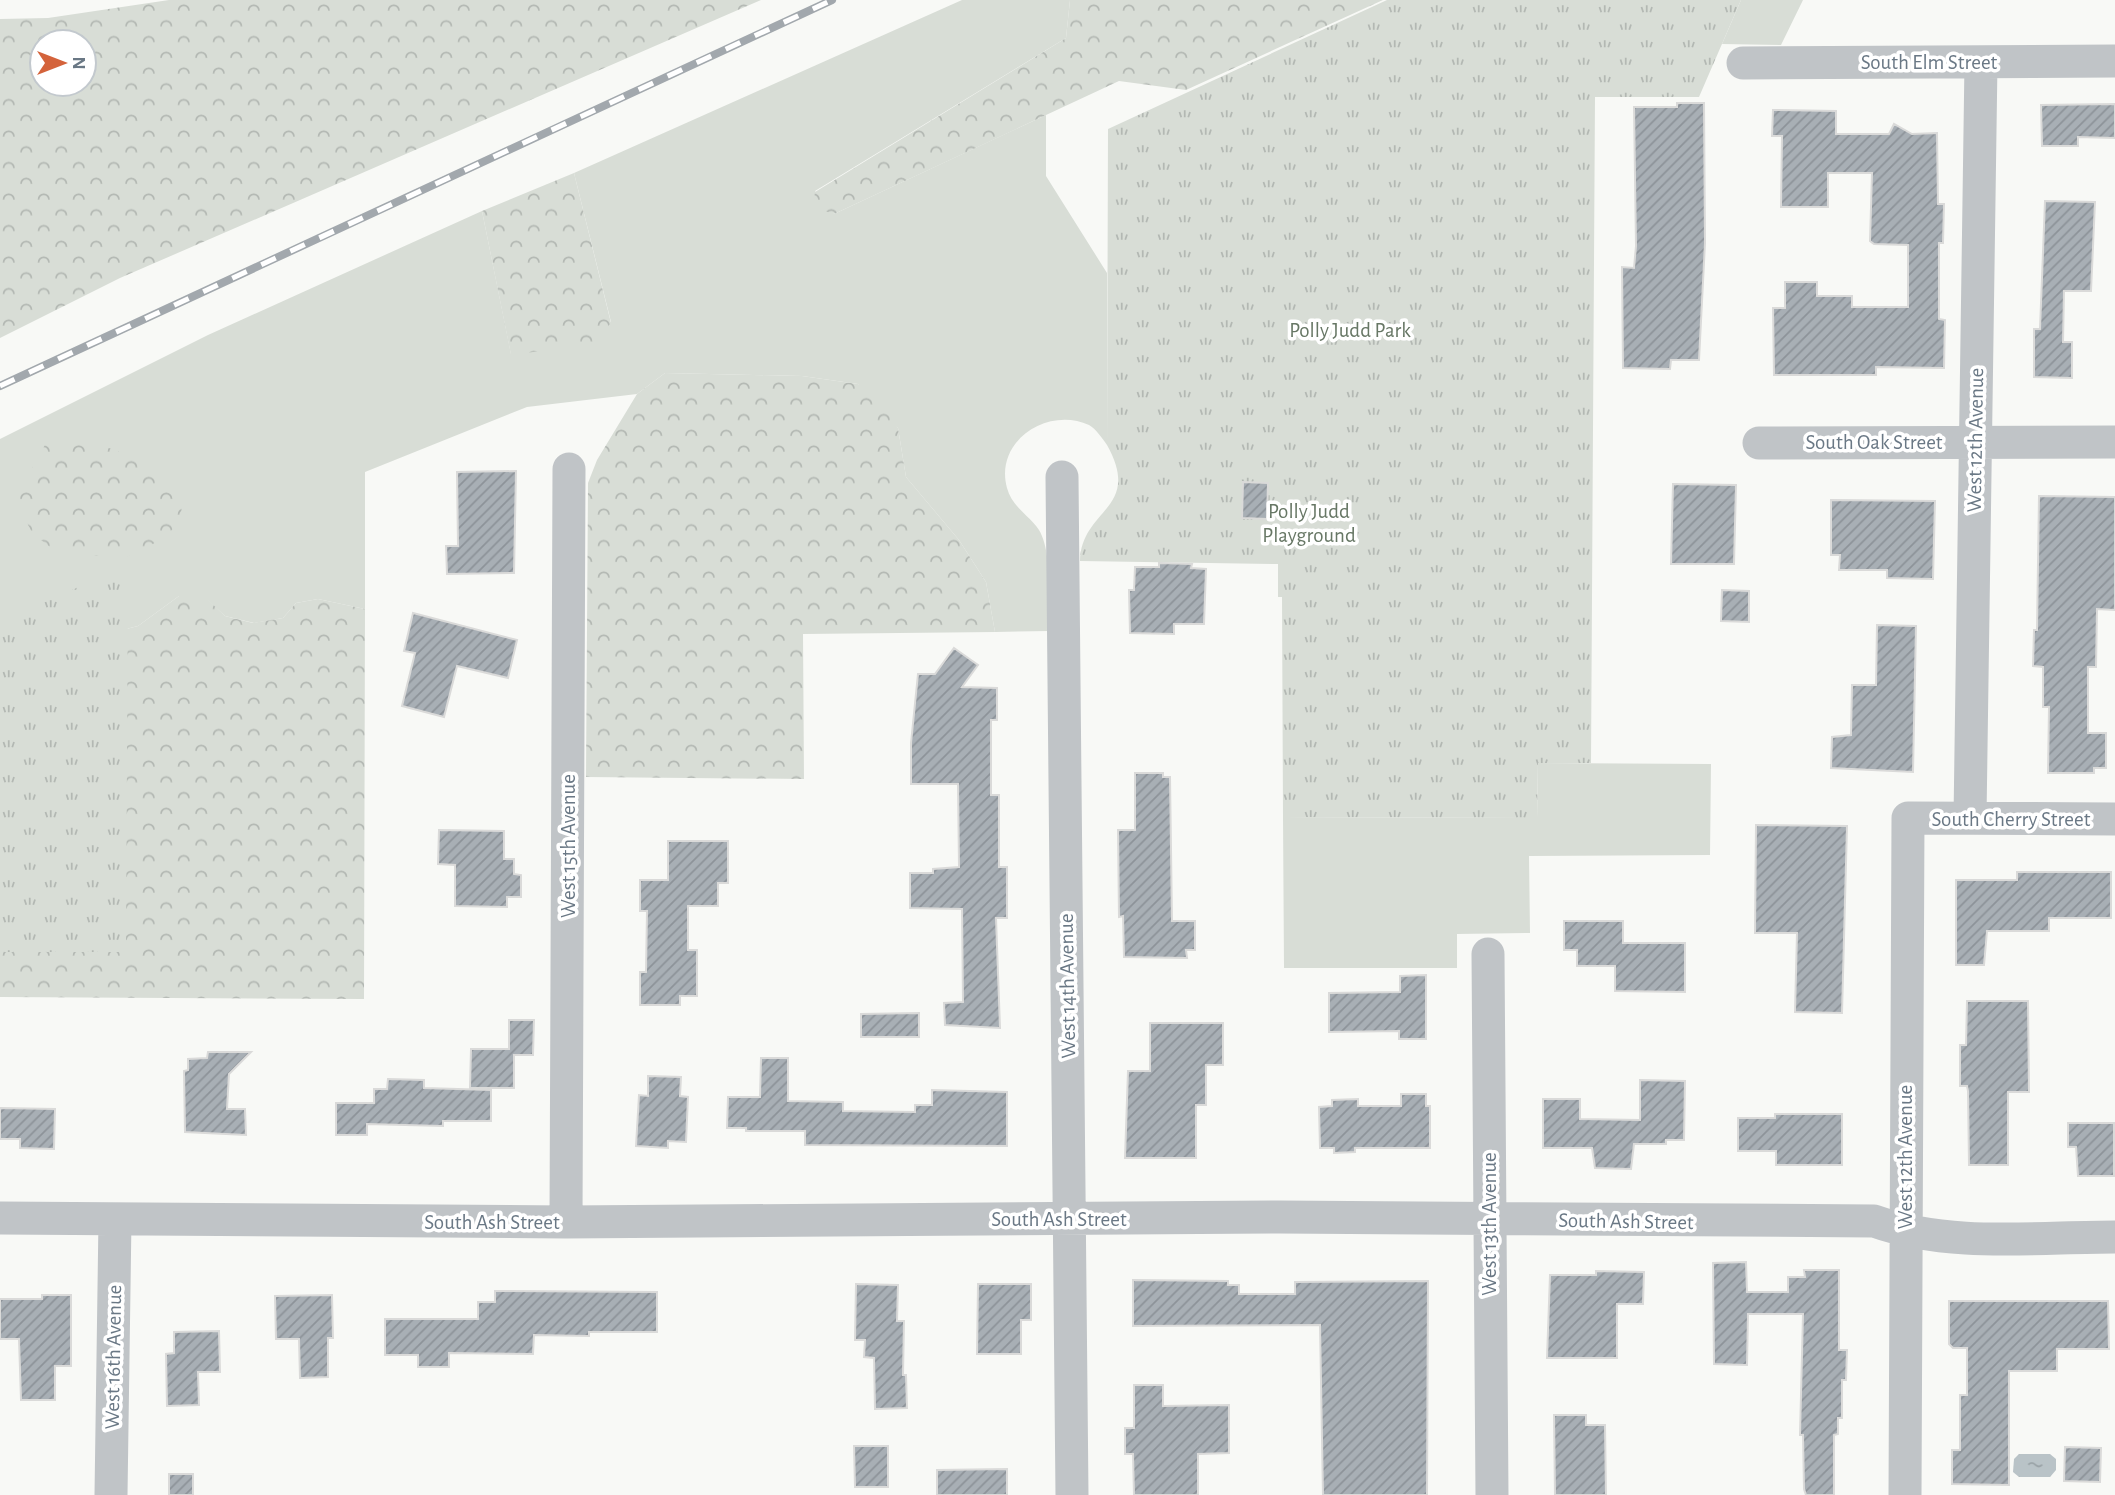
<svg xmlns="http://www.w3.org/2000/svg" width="2115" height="1495" font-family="'Alegreya Sans',sans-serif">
<defs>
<pattern id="forest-crowns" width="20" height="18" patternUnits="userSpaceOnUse" patternTransform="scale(1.75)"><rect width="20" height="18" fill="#d8ddd6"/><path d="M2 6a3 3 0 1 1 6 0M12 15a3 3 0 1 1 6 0" fill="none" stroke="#b3b8b3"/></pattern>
<pattern id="park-tufts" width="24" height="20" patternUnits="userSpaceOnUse" patternTransform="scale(1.75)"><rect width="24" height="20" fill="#d8ddd6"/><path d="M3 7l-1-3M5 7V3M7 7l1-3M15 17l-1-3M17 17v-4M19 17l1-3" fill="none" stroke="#b3b8b3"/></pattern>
<pattern id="water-ripples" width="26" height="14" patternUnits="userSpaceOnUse" patternTransform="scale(1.75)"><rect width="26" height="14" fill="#b9c3c7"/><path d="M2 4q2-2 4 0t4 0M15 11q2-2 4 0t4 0" fill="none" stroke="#9aa3a7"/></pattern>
<pattern id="building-hatch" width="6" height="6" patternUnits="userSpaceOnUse" patternTransform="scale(1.75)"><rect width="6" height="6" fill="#a8afb5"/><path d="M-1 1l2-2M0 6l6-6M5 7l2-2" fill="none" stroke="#8d9399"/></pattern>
</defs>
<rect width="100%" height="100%" fill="#f8f9f6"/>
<path fill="#d8ddd6" d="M 962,0 L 1070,0 L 1066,38 L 815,191 L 834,214 L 1046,115 L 1046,176 L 1107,273 L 1107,445 C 1102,438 1096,429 1089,425 C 1048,406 994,441 1007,488 C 1012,507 1030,516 1039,530 C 1053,553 1048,605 1049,631 L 995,632 L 986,582 L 959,540 L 906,477 L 898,428 L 858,384 L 802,376 L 665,373 L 637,394 L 527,407 L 365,472 L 365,609 L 318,599 L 296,603 L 283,618 L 254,623 L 225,616 L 204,597 L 179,596 L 138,626 L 83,640 L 0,681 L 0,439 L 208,335 L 482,211 L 511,354 L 611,322 L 574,173 Z
M 1741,0 L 1803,0 L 1781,45 L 1722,44 Z
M 1538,763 L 1711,764 L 1710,855 L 1529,856 L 1530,933 L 1457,934 L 1457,968 L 1284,968 L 1283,817 L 1537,818 Z"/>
<path fill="url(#forest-crowns)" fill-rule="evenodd" d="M 169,0 L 761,0 L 120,278 L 0,338 L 0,19 L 48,18 ZM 42,42 L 84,42 L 84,84 L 42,84 Z
M 1070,0 L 1383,0 L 1186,90 L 1119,81 L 834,214 L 813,207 L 815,192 L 1066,38 Z
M 574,173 L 611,323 L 592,344 L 511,355 L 482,211 Z
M 665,373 L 802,376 L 858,384 L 876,394 L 898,428 L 906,477 L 959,540 L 986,582 L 995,632 L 803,634 L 804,779 L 586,777 L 588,483 L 597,460 L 637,394 Z
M 81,437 L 132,457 L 182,505 L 180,522 L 163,539 L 126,557 L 59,554 L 32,533 L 15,498 L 46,443 Z
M 190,593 L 204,596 L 225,616 L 253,623 L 283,618 L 296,603 L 318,599 L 365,609 L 364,999 L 0,997 L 0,681 L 83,640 L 138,626 L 179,596 Z"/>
<path fill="url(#park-tufts)" d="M 1387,0 L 1741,0 L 1699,97 L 1595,97 L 1591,763 L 1538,763 L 1537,818 L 1283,817 L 1282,597 L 1278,597 L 1278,564 L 1080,561 C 1081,508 1143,510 1107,445 L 1108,129 Z
M 128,565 L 126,952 L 0,952 L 0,622 Z"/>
<path fill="url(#water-ripples)" d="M 2019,1454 L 2050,1454 L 2056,1459 L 2056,1470 L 2050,1477 L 2019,1477 L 2013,1472 L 2014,1459 Z"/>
<path fill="url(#building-hatch)" stroke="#dadad9" stroke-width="2" d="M 1677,103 L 1704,103 L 1705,243 L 1699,360 L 1671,360 L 1670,369 L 1623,368 L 1622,267 L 1634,268 L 1636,246 L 1634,107 L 1677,107 Z
M 2115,104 L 2115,138 L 2078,137 L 2078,146 L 2042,146 L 2041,105 Z
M 1773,110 L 1836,111 L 1836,134 L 1889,134 L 1894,124 L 1912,134 L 1937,133 L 1938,204 L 1944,204 L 1943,243 L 1939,243 L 1939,319 L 1945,320 L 1944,368 L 1876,367 L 1876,375 L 1774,375 L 1773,308 L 1785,308 L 1785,282 L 1817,282 L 1817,296 L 1852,296 L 1852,307 L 1908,307 L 1908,245 L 1874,244 L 1870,241 L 1872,173 L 1828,173 L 1828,207 L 1781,207 L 1782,136 L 1772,136 Z
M 2045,201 L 2095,202 L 2091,291 L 2064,291 L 2063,342 L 2072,342 L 2072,378 L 2034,377 L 2034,329 L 2040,329 Z
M 516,471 L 514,573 L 447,574 L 446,546 L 458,546 L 457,472 Z
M 1243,482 L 1268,483 L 1267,519 L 1242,518 Z
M 1673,484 L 1736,485 L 1734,564 L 1671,564 Z
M 2039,496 L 2115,497 L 2115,610 L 2097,609 L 2096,667 L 2088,667 L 2088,733 L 2106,733 L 2106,768 L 2094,768 L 2094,773 L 2048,773 L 2049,707 L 2043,707 L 2043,667 L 2033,666 L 2034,630 L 2037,630 Z
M 1831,500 L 1935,501 L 1933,579 L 1887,578 L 1887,570 L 1839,570 L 1840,555 L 1831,555 Z
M 1159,563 L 1192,564 L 1191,568 L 1206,569 L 1204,624 L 1174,624 L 1174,634 L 1130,633 L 1129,590 L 1134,590 L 1135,567 L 1159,567 Z
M 1722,590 L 1749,591 L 1749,622 L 1721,621 Z
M 413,613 L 517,640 L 508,678 L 457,666 L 444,717 L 402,706 L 415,653 L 404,651 Z
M 1877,625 L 1916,626 L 1913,772 L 1831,768 L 1832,737 L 1851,735 L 1852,685 L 1876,685 Z
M 954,648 L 978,665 L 962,687 L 997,688 L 997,720 L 991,720 L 991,795 L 999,795 L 999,867 L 1007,867 L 1007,918 L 996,918 L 1000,1028 L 945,1025 L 944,1003 L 963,1002 L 962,909 L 910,908 L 910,873 L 933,873 L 933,869 L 959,867 L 958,784 L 911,784 L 911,743 L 918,674 L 935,674 Z
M 1135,773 L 1163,773 L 1163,777 L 1170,777 L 1172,921 L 1195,921 L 1195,950 L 1186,950 L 1187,958 L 1124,957 L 1123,916 L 1119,917 L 1118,830 L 1135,830 Z
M 1756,825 L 1847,826 L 1842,1013 L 1795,1012 L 1797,933 L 1755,933 Z
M 439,830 L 504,831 L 504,859 L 514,859 L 514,874 L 521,875 L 521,897 L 507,897 L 507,907 L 455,906 L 455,865 L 438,864 Z
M 668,841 L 728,841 L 728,883 L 718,883 L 718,906 L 688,906 L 688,950 L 697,950 L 697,996 L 680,996 L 680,1005 L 640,1005 L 640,972 L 646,972 L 647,911 L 640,911 L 640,880 L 668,880 Z
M 2017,872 L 2111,872 L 2111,918 L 2049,918 L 2049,931 L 1987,931 L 1984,965 L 1956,965 L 1956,880 L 2017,880 Z
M 1564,921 L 1623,921 L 1623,943 L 1685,943 L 1685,992 L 1615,991 L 1615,966 L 1577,966 L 1577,950 L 1564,950 Z
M 1426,975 L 1426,1039 L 1399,1039 L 1399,1031 L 1329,1032 L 1329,993 L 1400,992 L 1400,976 Z
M 1967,1001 L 2028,1001 L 2029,1092 L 2008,1092 L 2008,1165 L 1969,1165 L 1968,1091 L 1967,1086 L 1960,1086 L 1960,1045 L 1966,1045 Z
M 919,1013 L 919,1037 L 861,1037 L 861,1014 Z
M 509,1020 L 534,1020 L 533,1055 L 514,1055 L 514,1088 L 470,1088 L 471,1049 L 509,1049 Z
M 1150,1023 L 1223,1023 L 1223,1065 L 1206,1065 L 1206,1105 L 1196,1105 L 1196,1158 L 1125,1158 L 1128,1071 L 1150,1071 Z
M 208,1052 L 251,1052 L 229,1074 L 227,1109 L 245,1109 L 246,1135 L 185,1132 L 184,1071 L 188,1070 L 188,1059 L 207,1058 Z
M 761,1058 L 788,1058 L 788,1101 L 843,1102 L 843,1111 L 915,1112 L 915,1105 L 932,1105 L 932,1090 L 1007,1092 L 1007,1146 L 805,1145 L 805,1131 L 746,1131 L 746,1128 L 727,1128 L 728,1097 L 760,1097 Z
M 648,1076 L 681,1077 L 680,1096 L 688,1097 L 686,1142 L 668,1141 L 668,1148 L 636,1146 L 639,1095 L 648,1096 Z
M 388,1079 L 424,1080 L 424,1088 L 491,1090 L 491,1121 L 443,1121 L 443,1126 L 367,1124 L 367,1135 L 336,1135 L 336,1103 L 374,1103 L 374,1089 L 387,1089 Z
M 1640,1080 L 1685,1081 L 1684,1140 L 1666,1140 L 1666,1144 L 1634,1144 L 1631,1169 L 1595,1168 L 1592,1148 L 1543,1148 L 1543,1099 L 1580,1099 L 1580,1119 L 1640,1120 Z
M 1401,1094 L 1426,1094 L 1426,1106 L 1430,1106 L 1430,1148 L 1355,1148 L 1355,1152 L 1334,1153 L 1334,1148 L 1320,1148 L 1319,1107 L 1332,1106 L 1332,1100 L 1358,1099 L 1358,1106 L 1401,1106 Z
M 0,1108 L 55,1109 L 54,1149 L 20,1148 L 20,1139 L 0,1139 Z
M 1775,1114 L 1842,1114 L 1842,1165 L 1776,1165 L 1776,1151 L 1738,1151 L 1738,1118 L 1775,1118 Z
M 2068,1123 L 2114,1123 L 2114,1176 L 2078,1176 L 2076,1147 L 2068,1147 Z
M 1746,1262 L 1747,1292 L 1788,1292 L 1788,1277 L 1805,1277 L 1804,1270 L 1839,1270 L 1839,1350 L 1847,1350 L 1846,1380 L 1842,1380 L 1842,1418 L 1838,1418 L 1838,1434 L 1834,1435 L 1834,1495 L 1806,1495 L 1804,1489 L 1803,1435 L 1800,1435 L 1803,1314 L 1748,1314 L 1747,1365 L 1714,1364 L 1713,1263 Z
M 1596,1271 L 1644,1272 L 1643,1304 L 1617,1304 L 1617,1358 L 1547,1358 L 1550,1275 L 1596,1275 Z
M 1133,1280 L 1228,1281 L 1228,1285 L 1239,1285 L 1239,1294 L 1295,1294 L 1295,1282 L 1428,1281 L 1427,1495 L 1323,1495 L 1320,1325 L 1133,1326 Z
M 856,1284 L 898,1285 L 897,1321 L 904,1321 L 903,1375 L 906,1375 L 907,1408 L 875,1409 L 874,1358 L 864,1357 L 865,1340 L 855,1340 Z
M 978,1284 L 1031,1284 L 1031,1320 L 1021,1320 L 1021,1354 L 977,1354 Z
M 495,1291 L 657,1292 L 657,1332 L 589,1332 L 589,1336 L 534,1335 L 533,1354 L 449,1353 L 449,1367 L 418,1367 L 418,1355 L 385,1355 L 385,1319 L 478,1319 L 478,1302 L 495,1302 Z
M 42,1295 L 71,1295 L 71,1366 L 55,1366 L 55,1400 L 21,1400 L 19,1339 L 0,1339 L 0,1299 L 42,1299 Z
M 332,1295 L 333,1338 L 328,1338 L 328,1377 L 300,1378 L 299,1339 L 276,1339 L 275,1296 Z
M 1949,1301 L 2108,1301 L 2109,1349 L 2057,1349 L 2057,1371 L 2009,1371 L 2009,1485 L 1952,1484 L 1952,1450 L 1960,1450 L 1960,1395 L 1967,1395 L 1967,1348 L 1953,1348 L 1949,1344 Z
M 219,1331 L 220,1372 L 198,1372 L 199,1405 L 167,1406 L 166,1354 L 174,1353 L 174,1332 Z
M 1134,1385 L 1163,1385 L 1163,1406 L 1229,1405 L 1229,1453 L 1198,1454 L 1198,1495 L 1134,1495 L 1133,1454 L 1125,1454 L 1125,1428 L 1134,1428 Z
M 1554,1415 L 1586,1415 L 1586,1425 L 1605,1425 L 1606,1495 L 1555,1495 Z
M 854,1446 L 888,1446 L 888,1487 L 855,1487 Z
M 2065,1447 L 2101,1448 L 2100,1482 L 2064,1481 Z
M 1007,1469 L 1007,1495 L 937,1495 L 937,1470 Z
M 169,1474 L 193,1474 L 193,1495 L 169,1495 Z"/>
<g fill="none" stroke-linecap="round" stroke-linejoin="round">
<path stroke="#c0c4c7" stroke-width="33" d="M 1743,63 L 2115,61
M 1759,443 L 2115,442
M 1062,477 L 1072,1495
M 1970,818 L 1981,62
M 1488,954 L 1492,1495
M 0,1218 L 566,1222 L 1279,1217 L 1874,1221 C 1950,1248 2035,1237 2115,1237
M 566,1222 L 569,469
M 111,1495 L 115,1219
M 1905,1495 L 1908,818 L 2115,819"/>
<g stroke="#a2a8ad" stroke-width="8">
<path id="rail" d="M 0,386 L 832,0"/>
</g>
<use href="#rail" stroke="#fff" stroke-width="5" stroke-dasharray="16" stroke-linecap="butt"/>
</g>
<g text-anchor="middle" stroke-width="7" stroke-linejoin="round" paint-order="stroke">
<g font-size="21" fill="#6a7885" stroke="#fff">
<text x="1929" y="69">South Elm Street</text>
<text transform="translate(1975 440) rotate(-89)" y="7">West 12th Avenue</text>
<text x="1874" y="449">South Oak Street</text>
<text x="2011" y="826">South Cherry Street</text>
<text transform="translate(568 846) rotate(-90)" y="7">West 15th Avenue</text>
<text transform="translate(1067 986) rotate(-91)" y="7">West 14th Avenue</text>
<text transform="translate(1905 1157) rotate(-90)" y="7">West 12th Avenue</text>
<text x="1059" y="1226">South Ash Street</text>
<text transform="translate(1626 1221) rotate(1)" y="7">South Ash Street</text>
<text x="492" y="1229">South Ash Street</text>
<text transform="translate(1489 1224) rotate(-90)" y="7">West 13th Avenue</text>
<text transform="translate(113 1357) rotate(-89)" y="7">West 16th Avenue</text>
</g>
<g font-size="21" fill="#677765" stroke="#fff">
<text x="1350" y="337">Polly Judd Park</text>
<text x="1309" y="518">Polly Judd<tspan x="1309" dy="24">Playground</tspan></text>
</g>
</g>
<g transform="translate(63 63) rotate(90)"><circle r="33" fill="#ffffff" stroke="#c3c9ce" stroke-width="2"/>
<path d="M0-5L12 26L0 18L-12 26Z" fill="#d4633b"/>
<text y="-10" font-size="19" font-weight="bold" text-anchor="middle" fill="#6a7885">N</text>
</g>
</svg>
